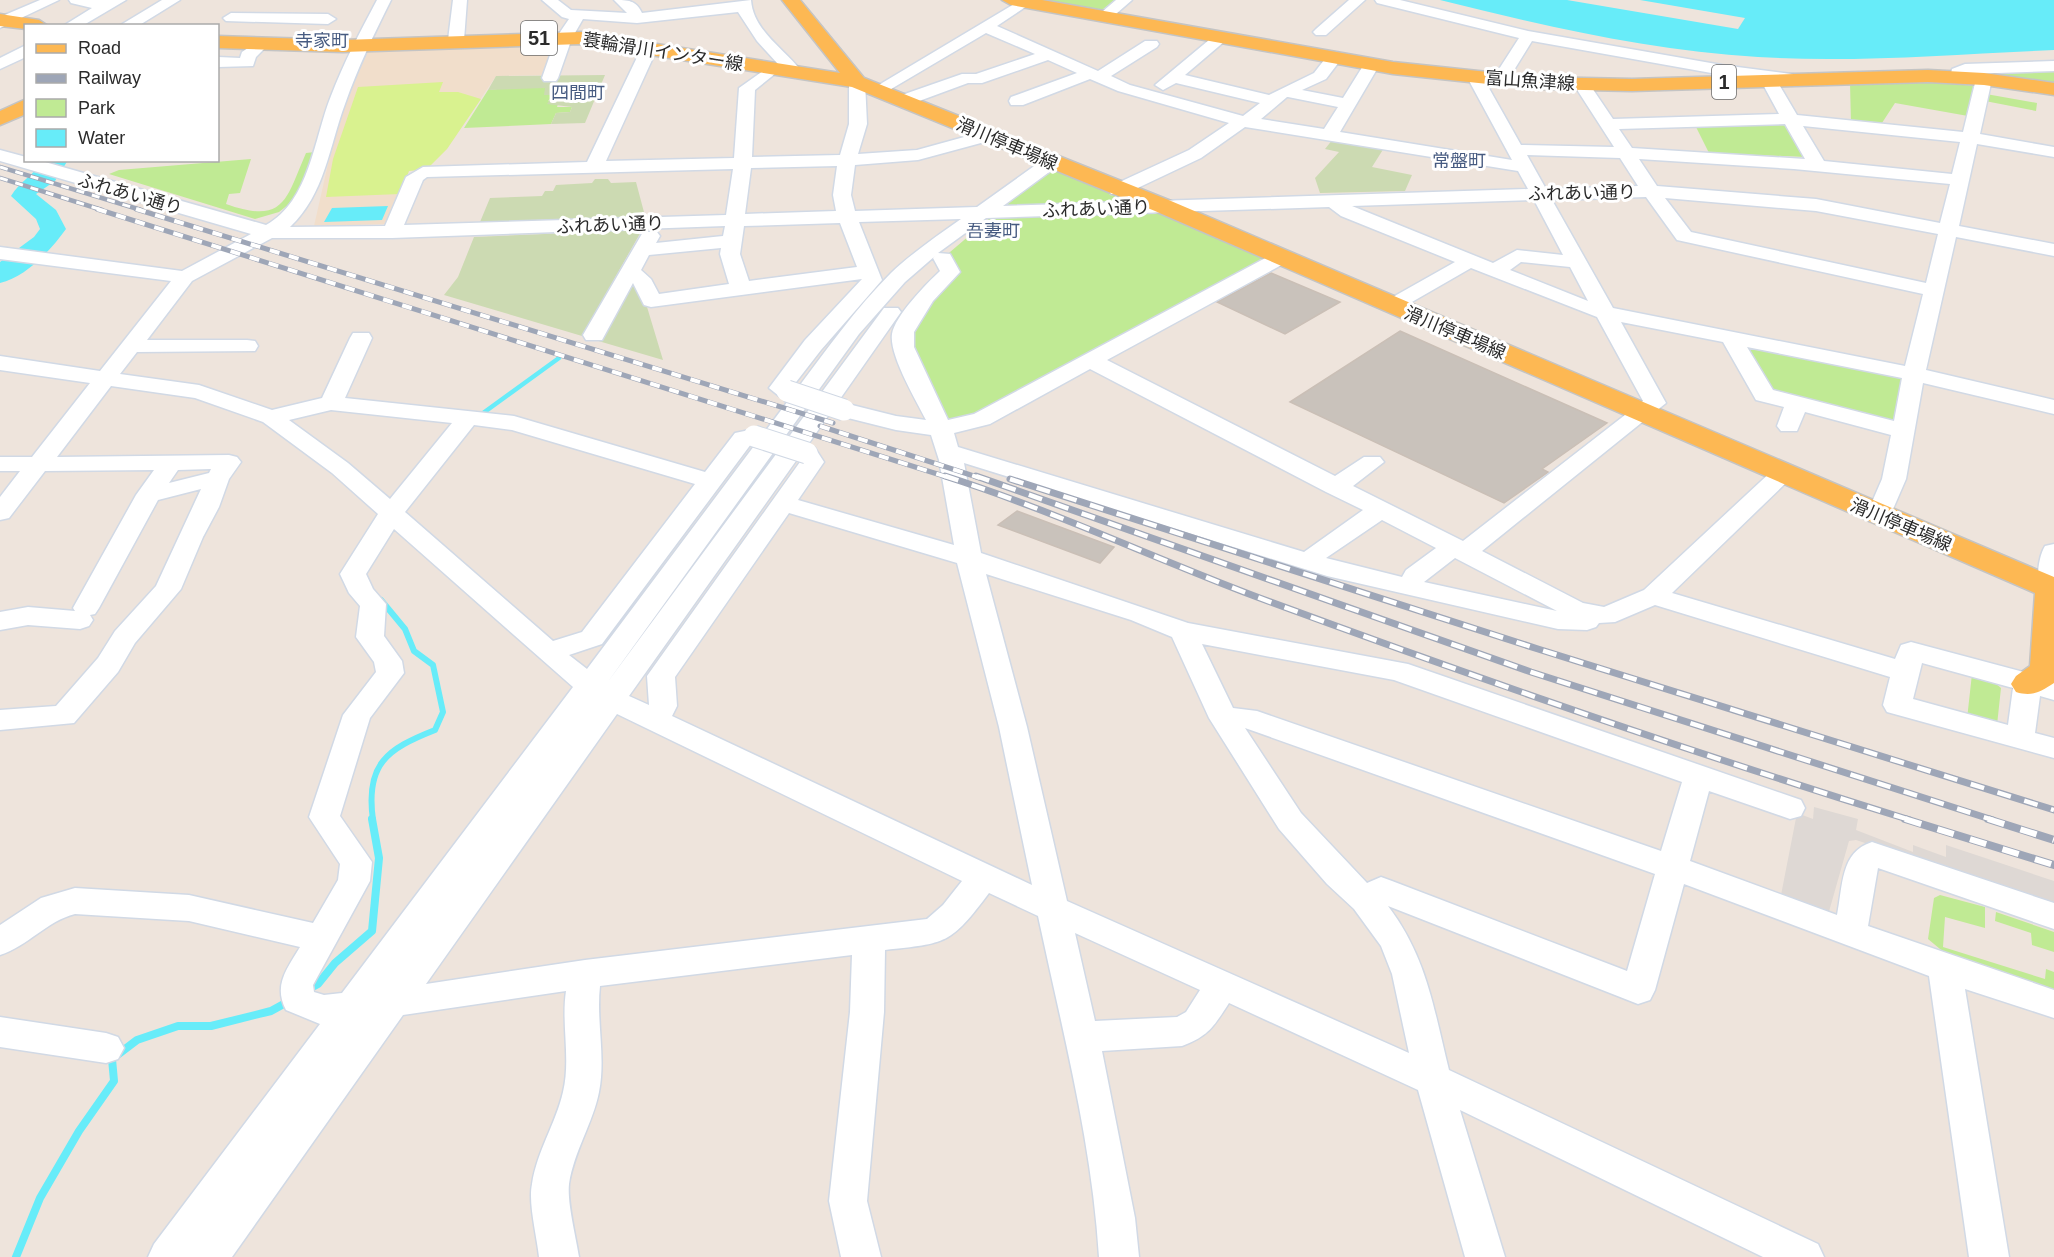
<svg xmlns="http://www.w3.org/2000/svg" width="2054" height="1257" font-family="Helvetica,'Noto Sans JP',sans-serif">
<rect width="100%" height="100%" fill="#eee4dc"/>
<path fill="#f1decb" d="M 559,40 L 547,75 L 496,76 L 447,149 L 427,169 L 409,171 L 388,224 L 314,226 L 333,142 L 351,84 L 368,47 Z"/>
<path fill="#c0ea94" d="M 1026,0 L 1121,0 L 1102,15 Z
M 2054,66 L 2054,84 L 1976,74 Z
M 1928,82 L 1976,86 L 1968,116 L 1895,103 L 1880,126 L 1851,123 L 1850,83 Z
M 519,87 L 546,88 L 554,95 L 548,101 L 558,104 L 557,107 L 572,107 L 570,112 L 556,113 L 551,124 L 464,128 L 488,90 Z
M 1986,94 L 2037,103 L 2036,111 L 1985,101 Z
M 1787,124 L 1806,157 L 1709,153 L 1695,125 Z
M 315,152 L 298,197 L 279,212 L 255,219 L 109,174 L 119,170 L 251,159 L 240,193 L 229,194 L 226,204 C 285,225 286,199 306,153 Z
M 1059,166 L 1280,258 L 1091,361 L 941,429 L 903,347 L 950,272 L 943,258 L 1017,195 Z
M 1731,338 L 1914,374 L 1904,429 L 1767,395 Z
M 1972,674 L 1994,682 L 2001,688 L 1997,725 L 1967,719 Z
M 1940,895 L 1985,907 L 1985,928 L 1945,917 L 1943,947 L 2045,979 L 2046,969 L 2054,972 L 2054,991 L 1946,954 L 1928,939 L 1934,898 Z
M 1996,912 L 2054,932 L 2054,952 L 2032,945 L 2031,933 L 1995,921 Z"/>
<path fill="#ccdab2" d="M 605,75 L 585,123 L 551,124 L 556,113 L 570,112 L 572,107 L 547,104 L 553,95 L 544,95 L 545,88 L 488,90 L 496,76 Z
M 1333,139 L 1384,148 L 1372,167 L 1412,175 L 1405,191 L 1320,193 L 1315,178 L 1339,152 L 1325,149 Z
M 595,179 L 608,179 L 611,183 L 636,182 L 645,216 L 480,222 L 490,198 L 542,196 L 545,191 L 553,191 L 556,185 L 592,183 Z
M 642,230 L 582,336 L 444,295 L 458,277 L 474,237 Z
M 629,278 L 641,287 L 663,360 L 595,340 Z"/>
<path fill="#d9f28f" d="M 443,82 L 439,92 L 458,92 L 481,99 L 447,149 L 427,169 L 409,171 L 400,194 L 326,197 L 333,159 L 358,87 Z"/>
<path fill="#ded8d4" d="M 1814,807 L 1858,819 L 1856,830 L 1913,852 L 1913,845 L 1946,857 L 1946,845 L 2054,881 L 2054,906 L 1856,840 L 1849,841 L 1828,915 L 1781,895 L 1797,813 L 1813,819 Z"/>
<path fill="#67ecf9" d="M 1440,0 L 2054,0 L 2054,50 C 1956,54 1856,63 1758,57 C 1651,51 1544,26 1440,0 Z
M 388,206 L 382,220 L 324,222 L 332,208 Z"/>
<path fill="#eee4dc" d="M 1567,0 L 1640,0 L 1745,18 L 1738,29 Z"/>
<g fill="none" stroke-linecap="round" stroke-linejoin="round">
<path stroke="#67ecf9" stroke-width="4.5" d="M 479,416 L 559,358"/>
<path stroke="#67ecf9" stroke-width="6" d="M 373,820 C 365,764 387,749 435,730 L 443,712 L 433,665 L 414,651 L 405,629 L 381,600"/>
<path stroke="#67ecf9" stroke-width="8" d="M 307,990 L 318,984 L 335,963 L 372,931 L 379,858 L 372,819
M 16,1257 L 40,1198 L 79,1131 L 114,1081 L 112,1059 L 137,1040 L 178,1026 L 211,1026 L 271,1011 L 291,1000"/>
<path fill="#67ecf9" fill-rule="evenodd" d="M 44,160 L 68,160 L 55,181 L 36,194 L 56,210 L 66,229 C 51,250 26,277 0,283 L 0,262 L 34,237 L 40,229 L 36,219 L 11,196 C 20,181 34,175 44,160 Z"/>
</g>
<path fill="#c9c2bb" stroke="#cabfb6" stroke-width="1.5" d="M 1271,273 L 1340,302 L 1285,334 L 1217,302 Z
M 1400,331 L 1607,423 L 1542,469 L 1548,472 L 1504,503 L 1290,402 Z
M 1017,511 L 1114,547 L 1100,563 L 998,525 Z"/>
<g fill="none" stroke-linecap="round" stroke-linejoin="round">
<g stroke="#d1d9e5" stroke-width="3">
<path id="minor" d="M 40,0 L 59,0 L 0,28 L 0,17 Z
M 69,0 L 126,0 L 82,26 L 63,26 L 92,8 L 71,3 Z
M 162,0 L 180,0 L 138,26 L 119,26 Z
M 377,0 L 391,0 C 374,34 358,67 345,104 C 329,147 325,194 290,227 L 385,226 L 406,177 L 423,167 L 587,162 L 641,49 L 649,44 L 657,49 L 606,161 L 734,158 L 739,88 L 773,64 L 781,69 L 755,90 L 752,157 L 840,155 L 849,124 L 849,82 L 857,77 L 865,82 L 867,124 L 858,154 L 917,150 L 986,131 L 995,136 L 992,140 L 918,160 L 855,165 L 851,195 L 855,211 L 977,207 L 1044,159 L 1056,159 L 1059,163 L 1056,167 L 1003,206 L 1528,189 L 1518,171 L 1245,127 L 1201,158 L 1125,194 L 1111,194 L 1109,190 L 1111,186 L 1189,150 L 1229,123 L 1118,91 L 1090,79 L 1023,105 L 1011,105 L 1009,101 L 1011,97 L 1077,73 L 1048,60 L 982,83 L 968,83 L 911,104 L 899,104 L 897,100 L 899,96 L 962,74 L 976,74 L 1035,54 L 986,33 L 886,92 L 880,94 L 872,89 L 1021,0 L 1030,4 L 997,26 L 1098,71 L 1145,41 L 1157,41 L 1159,44 L 1157,47 L 1111,76 L 1130,85 L 1243,116 L 1260,103 L 1176,83 L 1163,90 L 1155,85 L 1215,35 L 1225,35 L 1228,38 L 1225,41 L 1185,75 L 1269,95 L 1314,73 L 1328,55 L 1334,53 L 1342,58 L 1326,79 L 1302,90 L 1343,98 L 1366,61 L 1378,61 L 1380,64 L 1340,132 L 1512,160 L 1467,77 L 1469,74 L 1481,74 L 1521,145 L 1614,147 L 1574,85 L 1582,80 L 1588,82 L 1613,119 L 1779,114 L 1760,79 L 1740,77 L 1732,82 L 1720,82 L 1718,79 L 1720,76 L 1717,74 L 1532,41 L 1506,83 L 1494,83 L 1492,80 L 1519,38 L 1377,3 L 1375,0 L 1400,0 L 1528,31 L 1722,65 L 1800,75 L 1802,78 L 1800,81 L 1777,81 L 1797,115 L 1963,132 L 1976,79 L 1978,76 L 1990,76 L 1992,79 L 1980,134 L 2054,147 L 2054,157 L 1977,144 L 1959,226 L 2054,244 L 2054,256 L 1956,237 L 1926,370 L 2054,400 L 2054,414 L 1923,383 L 1906,479 L 1890,516 L 1887,521 L 1878,523 L 1869,521 L 1866,516 L 1882,479 L 1891,435 L 1805,412 L 1797,431 L 1781,431 L 1777,426 L 1784,407 L 1756,400 L 1723,342 L 1621,322 L 1666,403 L 1482,551 L 1583,603 L 1604,607 L 1644,590 L 1774,469 L 1782,467 L 1790,469 L 1794,474 L 1790,479 L 1672,593 L 1895,659 L 1901,645 L 1911,642 L 2054,680 L 2054,700 L 2040,696 L 2035,733 L 2054,738 L 2054,758 L 1887,712 L 1883,705 L 1890,677 L 1655,605 L 1615,622 L 1599,623 L 1596,627 L 1587,630 L 1558,629 L 1327,576 L 964,463 L 981,553 L 1188,623 L 1408,664 L 1801,800 L 1805,808 L 1801,816 L 1790,819 L 1709,791 L 1690,861 L 1837,915 C 1843,886 1840,852 1872,842 L 2054,903 L 2054,929 L 1878,868 L 1868,926 L 2054,990 L 2054,1018 L 1965,989 L 2009,1257 L 1969,1257 L 1929,976 L 1684,884 L 1655,990 L 1650,1000 L 1638,1004 L 1388,906 C 1427,957 1434,1010 1449,1070 L 1818,1244 L 1824,1257 L 1763,1257 L 1460,1110 L 1505,1257 L 1465,1257 L 1418,1090 L 1229,1003 C 1214,1026 1209,1036 1182,1046 L 1102,1051 L 1135,1218 L 1139,1257 L 1099,1257 C 1092,1142 1062,1029 1038,916 L 989,893 C 950,945 947,943 885,950 L 884,1012 L 867,1201 L 881,1257 L 841,1257 L 829,1201 L 850,1012 L 852,955 L 600,986 C 596,1021 606,1057 599,1092 C 593,1123 574,1151 569,1184 C 567,1203 576,1237 579,1257 L 539,1257 C 537,1237 528,1203 532,1184 C 537,1151 556,1123 563,1092 C 571,1059 561,1024 566,991 L 403,1015 L 232,1257 L 148,1257 L 154,1244 L 320,1024 L 286,1010 C 273,985 287,969 300,947 L 189,921 L 75,914 C 47,921 28,946 0,955 L 0,925 L 41,898 L 75,888 L 189,895 L 313,923 L 338,880 L 340,864 L 309,817 L 343,715 L 376,672 L 374,662 L 356,637 L 360,606 L 349,593 L 340,574 L 378,514 L 332,473 L 263,422 L 195,398 L 111,386 L 57,457 L 229,455 L 237,457 L 241,462 L 229,479 L 219,507 L 203,537 L 181,589 L 135,643 L 118,672 L 74,723 L 0,730 L 0,710 L 56,706 L 98,658 L 115,631 L 156,586 L 201,489 L 158,500 L 99,608 L 95,614 L 90,615 L 93,620 L 89,626 L 80,629 L 28,625 L 0,630 L 0,612 L 28,607 L 75,611 L 73,608 L 136,495 L 154,470 L 45,471 L 9,518 L 0,520 L 0,497 L 20,471 L 0,471 L 0,457 L 32,457 L 90,383 L 0,370 L 0,356 L 100,371 L 171,281 L 0,259 L 0,247 L 182,271 L 251,234 L 0,161 L 0,150 L 26,157 L 26,160 L 38,160 L 266,225 C 310,201 314,138 331,96 C 344,62 360,32 377,0 ZM 1287,97 L 1288,97 L 1338,107 L 1324,129 L 1261,119 ZM 1785,124 L 1805,159 L 1632,148 L 1619,129 ZM 1803,126 L 1960,142 L 1952,174 L 1824,161 ZM 1527,155 L 1620,158 L 1638,186 L 1546,189 ZM 1639,159 L 1794,169 L 1950,184 L 1940,223 L 1816,199 L 1657,186 ZM 837,166 L 833,195 L 836,211 L 745,214 L 751,168 ZM 733,169 L 726,215 L 404,225 L 423,180 L 427,177 ZM 1646,197 L 1677,240 L 1923,294 L 1905,366 L 1613,308 L 1552,200 ZM 1665,198 L 1816,211 L 1938,234 L 1926,283 L 1691,232 ZM 1534,200 L 1563,255 L 1517,250 L 1493,263 L 1352,206 ZM 1329,207 L 1341,216 L 1455,262 L 1384,302 L 1381,306 L 1384,310 L 1398,310 L 1471,268 L 1597,317 L 1643,401 L 1463,541 L 1353,486 L 1384,462 L 1380,457 L 1364,457 L 1335,476 L 1107,360 L 1287,262 L 1290,258 L 1287,254 L 1273,254 L 974,414 L 948,420 L 914,347 L 914,332 L 933,301 L 960,272 L 950,254 L 938,253 L 986,218 ZM 961,219 C 937,236 912,253 891,273 C 856,308 827,349 797,389 L 793,386 L 821,350 L 882,280 L 859,222 ZM 840,223 L 857,267 L 749,281 L 740,254 L 744,226 ZM 725,226 L 723,236 L 656,243 L 660,236 L 657,232 L 643,232 L 583,335 L 586,340 L 602,340 L 633,283 L 644,305 L 651,307 L 862,279 L 805,340 L 769,388 L 779,396 L 791,397 L 764,433 L 754,429 L 735,433 L 705,472 L 514,416 L 345,398 L 372,338 L 369,333 L 353,333 L 350,338 L 322,398 L 272,410 L 199,385 L 120,374 L 137,352 L 255,351 L 258,346 L 255,341 L 247,340 L 147,340 L 192,281 L 272,238 L 392,238 ZM 721,248 L 720,254 L 729,284 L 659,294 L 651,279 L 641,270 L 649,255 ZM 935,256 L 933,258 L 940,271 C 926,284 895,316 892,334 C 889,355 916,400 926,420 L 896,416 L 844,403 L 836,405 L 833,410 L 836,415 L 896,430 L 931,435 L 939,460 L 954,545 L 798,500 L 824,462 L 815,448 L 807,446 L 901,312 L 898,308 L 884,308 L 607,683 L 859,334 L 905,282 ZM 1521,262 L 1570,267 L 1588,301 L 1510,270 ZM 1747,347 L 1902,378 L 1894,421 L 1773,390 ZM 1090,369 L 1326,492 L 1363,510 L 1304,552 L 958,447 L 954,433 L 990,424 ZM 331,410 L 452,423 L 390,499 L 348,463 L 289,420 ZM 474,425 L 512,430 L 695,484 L 582,632 L 553,641 L 405,512 ZM 757,442 L 587,669 L 569,655 L 602,644 L 751,444 ZM 798,458 L 800,462 L 647,676 L 649,705 L 629,696 ZM 211,469 L 209,473 L 169,483 L 178,470 ZM 789,513 L 957,563 L 999,727 L 1032,885 L 672,716 L 677,706 L 675,677 ZM 1382,520 L 1436,548 L 1406,570 L 1402,577 L 1326,558 ZM 394,529 L 573,687 L 342,993 L 324,995 L 314,992 L 313,985 L 370,881 L 372,862 L 340,816 L 370,718 L 404,673 L 402,661 L 384,636 L 386,604 L 373,589 L 366,574 ZM 1455,558 L 1557,611 L 1424,582 ZM 986,574 L 1131,620 L 1172,637 L 1209,718 L 1279,829 L 1327,884 L 1354,909 L 1381,946 L 1392,974 L 1409,1053 L 1067,901 L 1027,727 ZM 1202,644 L 1394,680 L 1682,782 L 1661,851 L 1257,711 L 1233,708 ZM 1922,663 L 2013,688 L 2008,725 L 1913,699 ZM 617,714 L 962,881 L 943,905 L 927,919 L 585,960 L 426,984 ZM 1245,728 L 1655,874 L 1627,971 L 1392,881 L 1381,877 L 1367,883 L 1301,813 ZM 1075,933 L 1200,990 L 1186,1012 L 1177,1017 L 1095,1021 Z
M 453,0 L 467,0 L 464,40 L 456,45 L 448,40 Z
M 542,0 L 558,0 L 571,10 L 627,13 L 614,0 C 628,0 636,0 642,13 L 751,0 C 753,31 785,49 802,72 L 800,75 L 788,75 L 757,41 L 738,12 L 637,23 L 583,19 L 572,38 L 558,78 L 556,81 L 544,81 L 542,78 L 556,38 L 569,19 L 562,17 Z
M 1116,0 L 1132,0 L 1109,20 L 1099,20 L 1096,17 Z
M 1349,0 L 1365,0 L 1326,35 L 1316,35 L 1313,32 L 1316,29 Z
M 231,13 L 328,14 L 336,19 L 328,24 L 226,21 L 223,18 Z
M 261,39 L 269,44 L 256,57 L 253,66 L 218,67 L 218,57 L 240,58 L 242,52 Z
M 26,45 L 26,57 L 0,69 L 0,58 Z
M 2054,61 L 2054,71 L 1968,74 L 1964,80 L 1958,82 L 1950,77 L 1952,69 L 1965,64 Z
M 2054,544 L 2054,596 L 2042,594 C 2035,584 2038,557 2045,546 Z
M 0,1017 L 106,1033 L 118,1037 L 124,1048 L 118,1059 L 106,1063 L 0,1047 Z"/>
</g>
<g stroke="#c4c4c4" stroke-width="3">
<path id="major" d="M 782,0 L 800,0 L 864,78 L 1171,201 L 2054,577 L 2054,683 C 2040,692 2032,697 2016,692 L 2011,684 L 2016,676 L 2030,666 L 2035,593 L 1155,211 L 852,87 L 581,44 L 343,52 L 218,48 L 218,36 L 343,40 L 581,32 L 840,73 Z
M 1002,0 L 1042,0 L 1393,62 L 1536,77 L 1632,79 L 1928,70 L 1984,73 L 2054,83 L 2054,95 L 1984,85 L 1928,82 L 1632,91 L 1536,89 L 1393,74 L 1011,5 Z
M 0,14 L 39,20 L 48,26 L 26,26 L 26,29 L 0,26 Z
M 26,99 L 26,114 L 0,125 L 0,111 Z"/>
</g>
<use href="#minor" fill="#fff" fill-rule="evenodd"/>
<use href="#major" fill="#fdb853" fill-rule="evenodd"/>
<g stroke="#9ea6b7" stroke-width="4.5">
<path id="rail-far3" d="M 0,167 L 141,210
M 0,178 L 102,210"/>
</g>
<g stroke="#9ea6b7" stroke-width="5">
<path id="rail-far2" d="M 97,209 L 950,478
M 136,209 L 833,423
M 820,426 L 980,478"/>
</g>
<g stroke="#9ea6b7" stroke-width="7">
<path id="rail-far1" d="M 945,476 C 1052,510 1153,558 1257,597 C 1473,677 1690,752 1910,820
M 976,476 L 1531,672 L 1993,820
M 1010,479 L 1538,649 L 2054,810"/>
</g>
<g stroke="#9ea6b7" stroke-width="8">
<path id="rail" d="M 1905,819 L 2054,865
M 1988,819 L 2054,840"/>
</g>
<use href="#rail-far3" stroke="#fff" stroke-width="3" stroke-dasharray="8" stroke-linecap="butt"/>
<use href="#rail-far2" stroke="#fff" stroke-width="4" stroke-dasharray="10" stroke-linecap="butt"/>
<use href="#rail-far1" stroke="#fff" stroke-width="4.5" stroke-dasharray="14" stroke-linecap="butt"/>
<use href="#rail" stroke="#fff" stroke-width="6" stroke-dasharray="17" stroke-linecap="butt"/>
<g stroke="#d1d9e5" stroke-width="23" stroke-linecap="butt">
<path id="minor-bridge" d="M 787,391 L 844,410
M 754,436 L 807,453"/>
</g>
<use href="#minor-bridge" stroke="#fff" stroke-width="21"/>
</g>
<g text-anchor="middle" stroke-width="6" stroke-linejoin="round" paint-order="stroke">
<g font-size="18" fill="#475b81" stroke="#fff">
<text x="322" y="47">寺家町</text>
<text x="578" y="99">四間町</text>
<text x="1459" y="167">常盤町</text>
<text x="993" y="237">吾妻町</text>
</g>
<g font-size="18" fill="#2b2b2b" stroke="#fff">
<text transform="translate(663 52) rotate(9)" y="6">蓑輪滑川インター線</text>
<text transform="translate(1530 81) rotate(4)" y="6">富山魚津線</text>
<text transform="translate(1007 144) rotate(23)" y="6">滑川停車場線</text>
<text transform="translate(1582 193) rotate(-1)" y="6">ふれあい通り</text>
<text transform="translate(130 194) rotate(16)" y="6">ふれあい通り</text>
<text transform="translate(1096 209) rotate(-2)" y="6">ふれあい通り</text>
<text transform="translate(610 225) rotate(-2)" y="6">ふれあい通り</text>
<text transform="translate(1455 333) rotate(23)" y="6">滑川停車場線</text>
<text transform="translate(1901 525) rotate(23)" y="6">滑川停車場線</text>
</g>
<g fill="#fff" stroke="#6b6b6b" stroke-width="1.5">
<rect x="521" y="21" width="36" height="34" rx="4.5"/>
<rect x="1712" y="65" width="24" height="34" rx="4.5"/>
</g>
<g font-size="20" font-weight="bold" fill="#2b2b2b">
<text x="539" y="45">51</text>
<text x="1724" y="89">1</text>
</g>
</g>
<rect x="24" y="24" width="195" height="138" fill="#ffffff" stroke="#aaaaaa" stroke-width="1.5"/>
<rect x="36" y="44" width="30" height="9" fill="#fdb853" stroke="#aaaaaa" stroke-width="1.5"/>
<text x="78" y="54" font-size="18" fill="#2b2b2b">Road</text>
<rect x="36" y="74" width="30" height="9" fill="#9ea6b7" stroke="#aaaaaa" stroke-width="1.5"/>
<text x="78" y="84" font-size="18" fill="#2b2b2b">Railway</text>
<rect x="36" y="99" width="30" height="18" fill="#c0ea94" stroke="#aaaaaa" stroke-width="1.5"/>
<text x="78" y="114" font-size="18" fill="#2b2b2b">Park</text>
<rect x="36" y="129" width="30" height="18" fill="#67ecf9" stroke="#aaaaaa" stroke-width="1.5"/>
<text x="78" y="144" font-size="18" fill="#2b2b2b">Water</text>
</svg>
